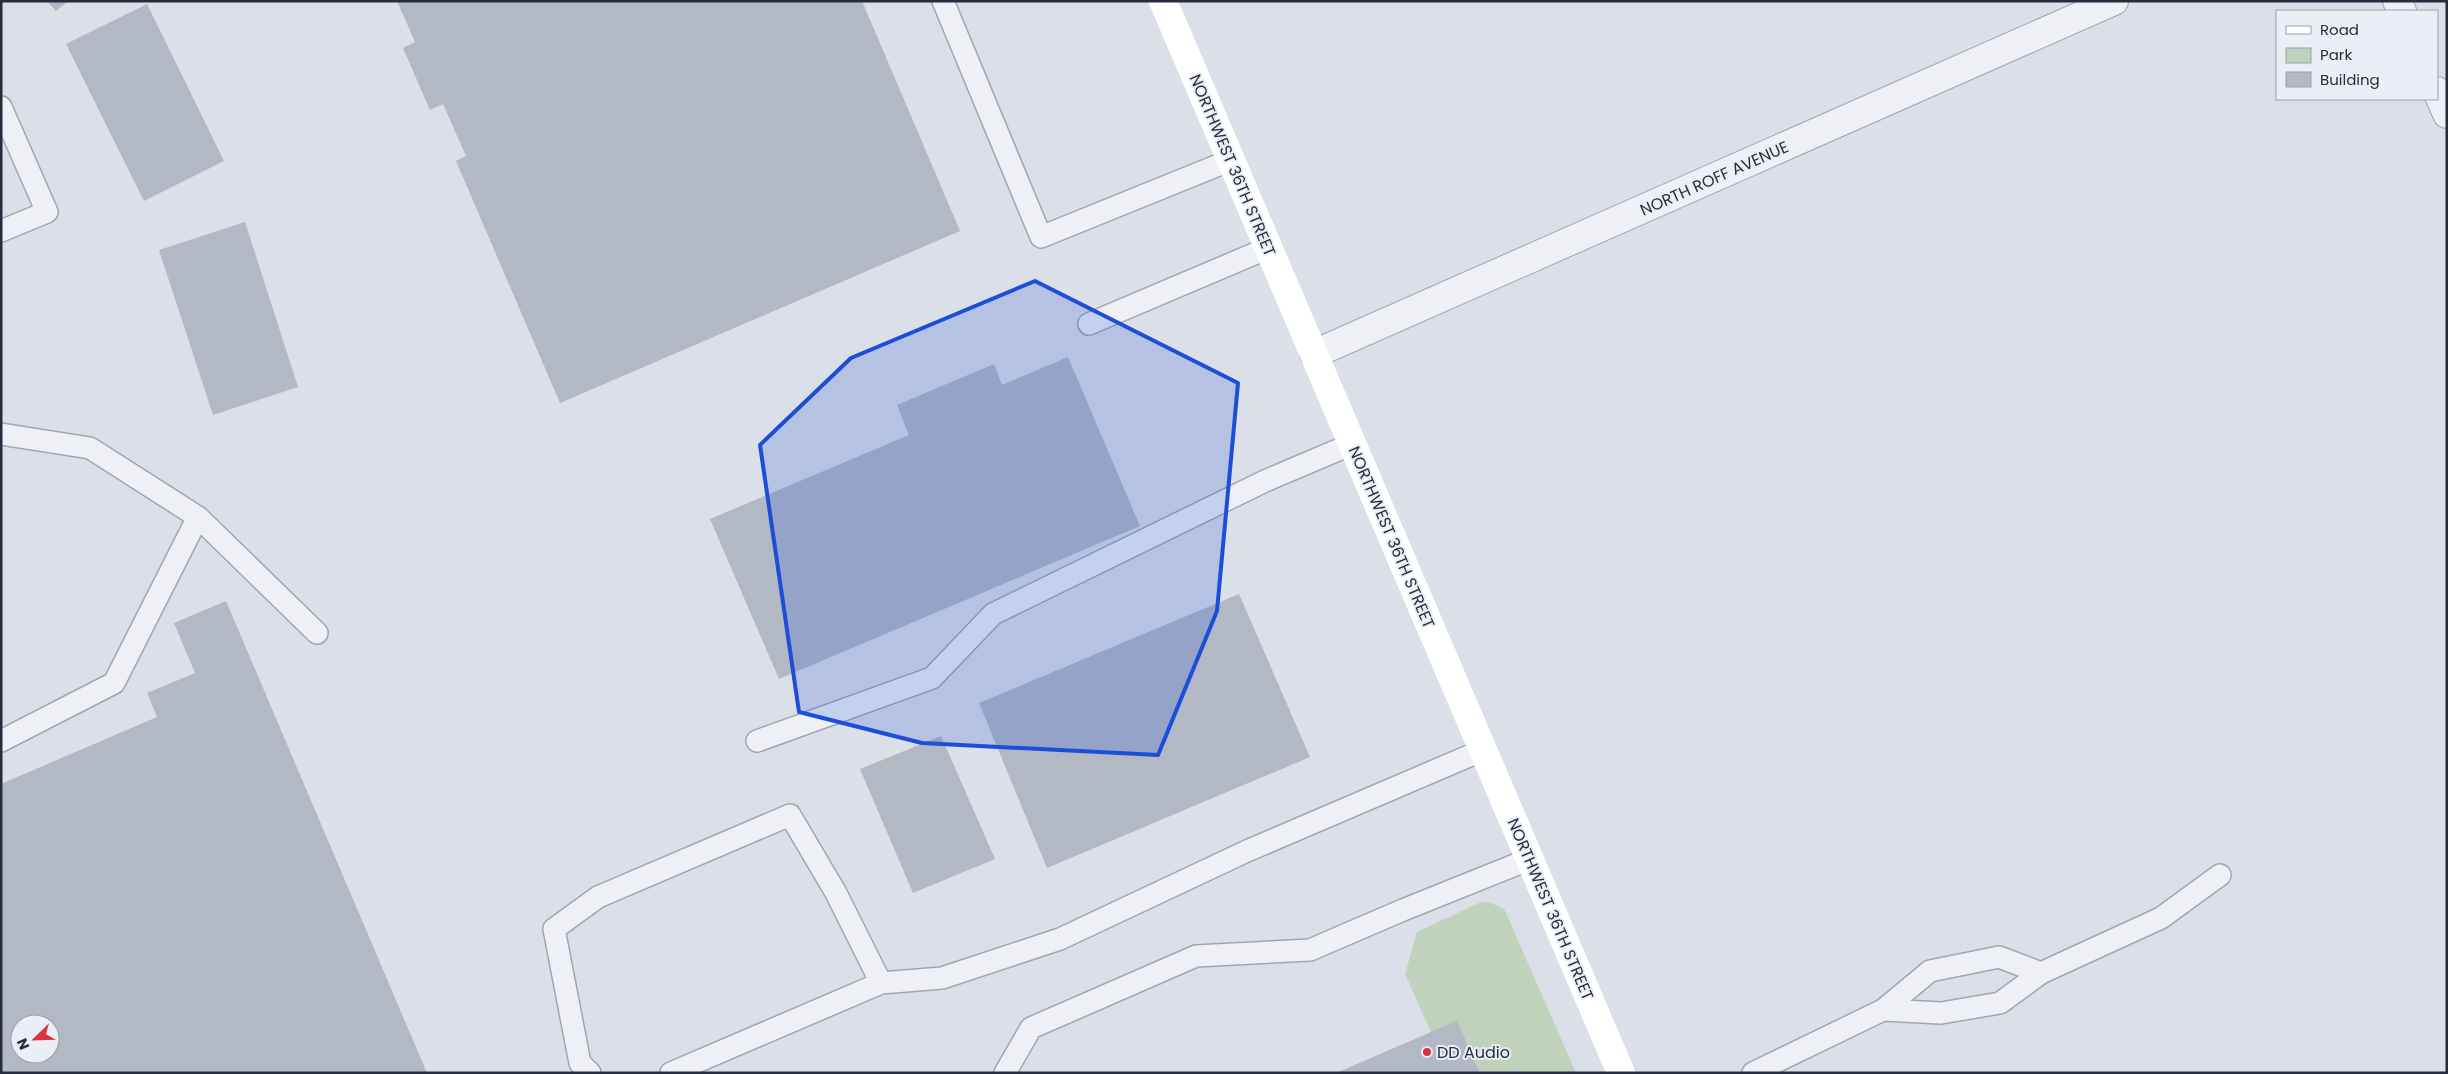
<svg xmlns="http://www.w3.org/2000/svg" width="2448" height="1074" font-family="Poppins,sans-serif">
<rect width="100%" height="100%" fill="#dbdfe7"/>
<path fill="#c0d2bc" d="M 1489,902 L 1504,909 L 1507,915 L 1576,1073 L 1480,1073 L 1457,1020 L 1431,1032 L 1405,974 L 1417,932 L 1479,903 Z"/>
<path fill="#b2b8c4" fill-rule="evenodd" d="M 47,1 L 68,1 L 56,11 Z
M 397,1 L 862,1 L 960,231 L 560,403 L 456,161 L 466,156 L 443,104 L 430,110 L 403,48 L 415,42 Z
M 147,4 L 224,161 L 144,201 L 66,44 Z
M 245,222 L 298,387 L 213,415 L 159,250 Z
M 1068,357 L 1140,526 L 779,679 L 710,519 L 909,435 L 897,405 L 994,364 L 1002,385 Z
M 1239,594 L 1310,757 L 1047,868 L 979,703 Z
M 226,601 L 427,1073 L 1,1073 L 1,784 L 157,717 L 147,693 L 195,673 L 174,623 ZM 20,1024 L 50,1024 L 50,1054 L 20,1054 Z
M 941,736 L 995,859 L 913,893 L 860,769 Z
M 1457,1020 L 1480,1073 L 1336,1073 L 1431,1032 Z"/>
<g fill="none" stroke-linecap="round" stroke-linejoin="round">
<g stroke="#a0a6b1" stroke-width="24">
<path id="service" d="M 943,1 L 1041,237 L 1231,160
M 1,107 L 47,212 L 1,231
M 1089,324 L 1268,248
M 1,434 L 90,448 L 198,517 L 317,633
M 1,741 L 114,683 L 198,517
M 757,741 L 932,678 L 993,614 L 1265,481 L 1352,444
M 1883,1010 L 1941,1013 L 2000,1003 L 2041,973 L 2161,918 L 2220,875
M 590,1073 L 580,1063 L 554,929 L 598,897 L 790,815 L 836,893 L 881,983
M 671,1073 L 881,983 L 942,978 L 1060,939 L 1247,851 L 1483,750
M 1005,1073 L 1031,1028 L 1196,956 L 1310,950 L 1403,910 L 1530,859
M 1753,1073 L 1883,1010 L 1930,971 L 1999,957 L 2041,973"/>
</g>
<g stroke="#a0a6b1" stroke-width="30">
<path id="minor" d="M 2397,1 L 2402,11
M 2437,91 L 2447,114
M 1314,354 L 2114,1"/>
</g>
<use href="#service" stroke="#eef0f5" stroke-width="21"/>
<use href="#minor" stroke="#eef0f5" stroke-width="28"/>
<path stroke="#fff" stroke-width="28" d="M 1163,1 L 1621,1073"/>
</g>
<path fill="#1d4ed8" fill-opacity="0.2" stroke="#1d4ed8" stroke-width="4" stroke-linejoin="round" d="M 1035,281 L 1238,383 L 1217,611 L 1158,755 L 922,743 L 799,712 L 760,445 L 851,358 Z"/>
<circle fill="#d83442" stroke="#eaeef5" stroke-width="2" cx="1427" cy="1052" r="5"/>
<g text-anchor="middle" stroke-width="4" stroke-linejoin="round" paint-order="stroke">
<g font-size="16" fill="#242c3e" stroke="#eaeef5">
<text transform="translate(1233 165) rotate(67)" y="6">NORTHWEST 36TH STREET</text>
<text transform="translate(1714 178) rotate(-24)" y="6">NORTH ROFF AVENUE</text>
<text transform="translate(1392 537) rotate(67)" y="6">NORTHWEST 36TH STREET</text>
<text transform="translate(1551 909) rotate(67)" y="6">NORTHWEST 36TH STREET</text>
</g>
<g font-size="16" fill="#242c3e" stroke="#eaeef5" text-anchor="start">
<text x="1437" y="1058">DD Audio</text>
</g>
</g>
<rect width="2448" height="1074" fill="none" stroke="#242c3e" stroke-width="5"/>
<rect x="2276" y="10" width="162" height="90" fill="#eaeef5" stroke="#9ba0ac"/>
<rect x="2286" y="26" width="25" height="8" fill="#ffffff" stroke="#9ba0ac"/>
<text x="2320" y="35" font-size="15" fill="#242c3e">Road</text>
<rect x="2286" y="48" width="25" height="15" fill="#c0d2bc" stroke="#9ba0ac"/>
<text x="2320" y="60" font-size="15" fill="#242c3e">Park</text>
<rect x="2286" y="72" width="25" height="15" fill="#b2b8c4" stroke="#9ba0ac"/>
<text x="2320" y="85" font-size="15" fill="#242c3e">Building</text>
<g transform="translate(35 1039) rotate(247)"><circle r="24" fill="#eaeef5" stroke="#9ba0ac"/>
<path d="M0-4L9 19L0 12L-9 19Z" fill="#d83442"/>
<text y="-8" font-size="14" font-weight="bold" text-anchor="middle" fill="#242c3e">N</text>
</g>
</svg>
